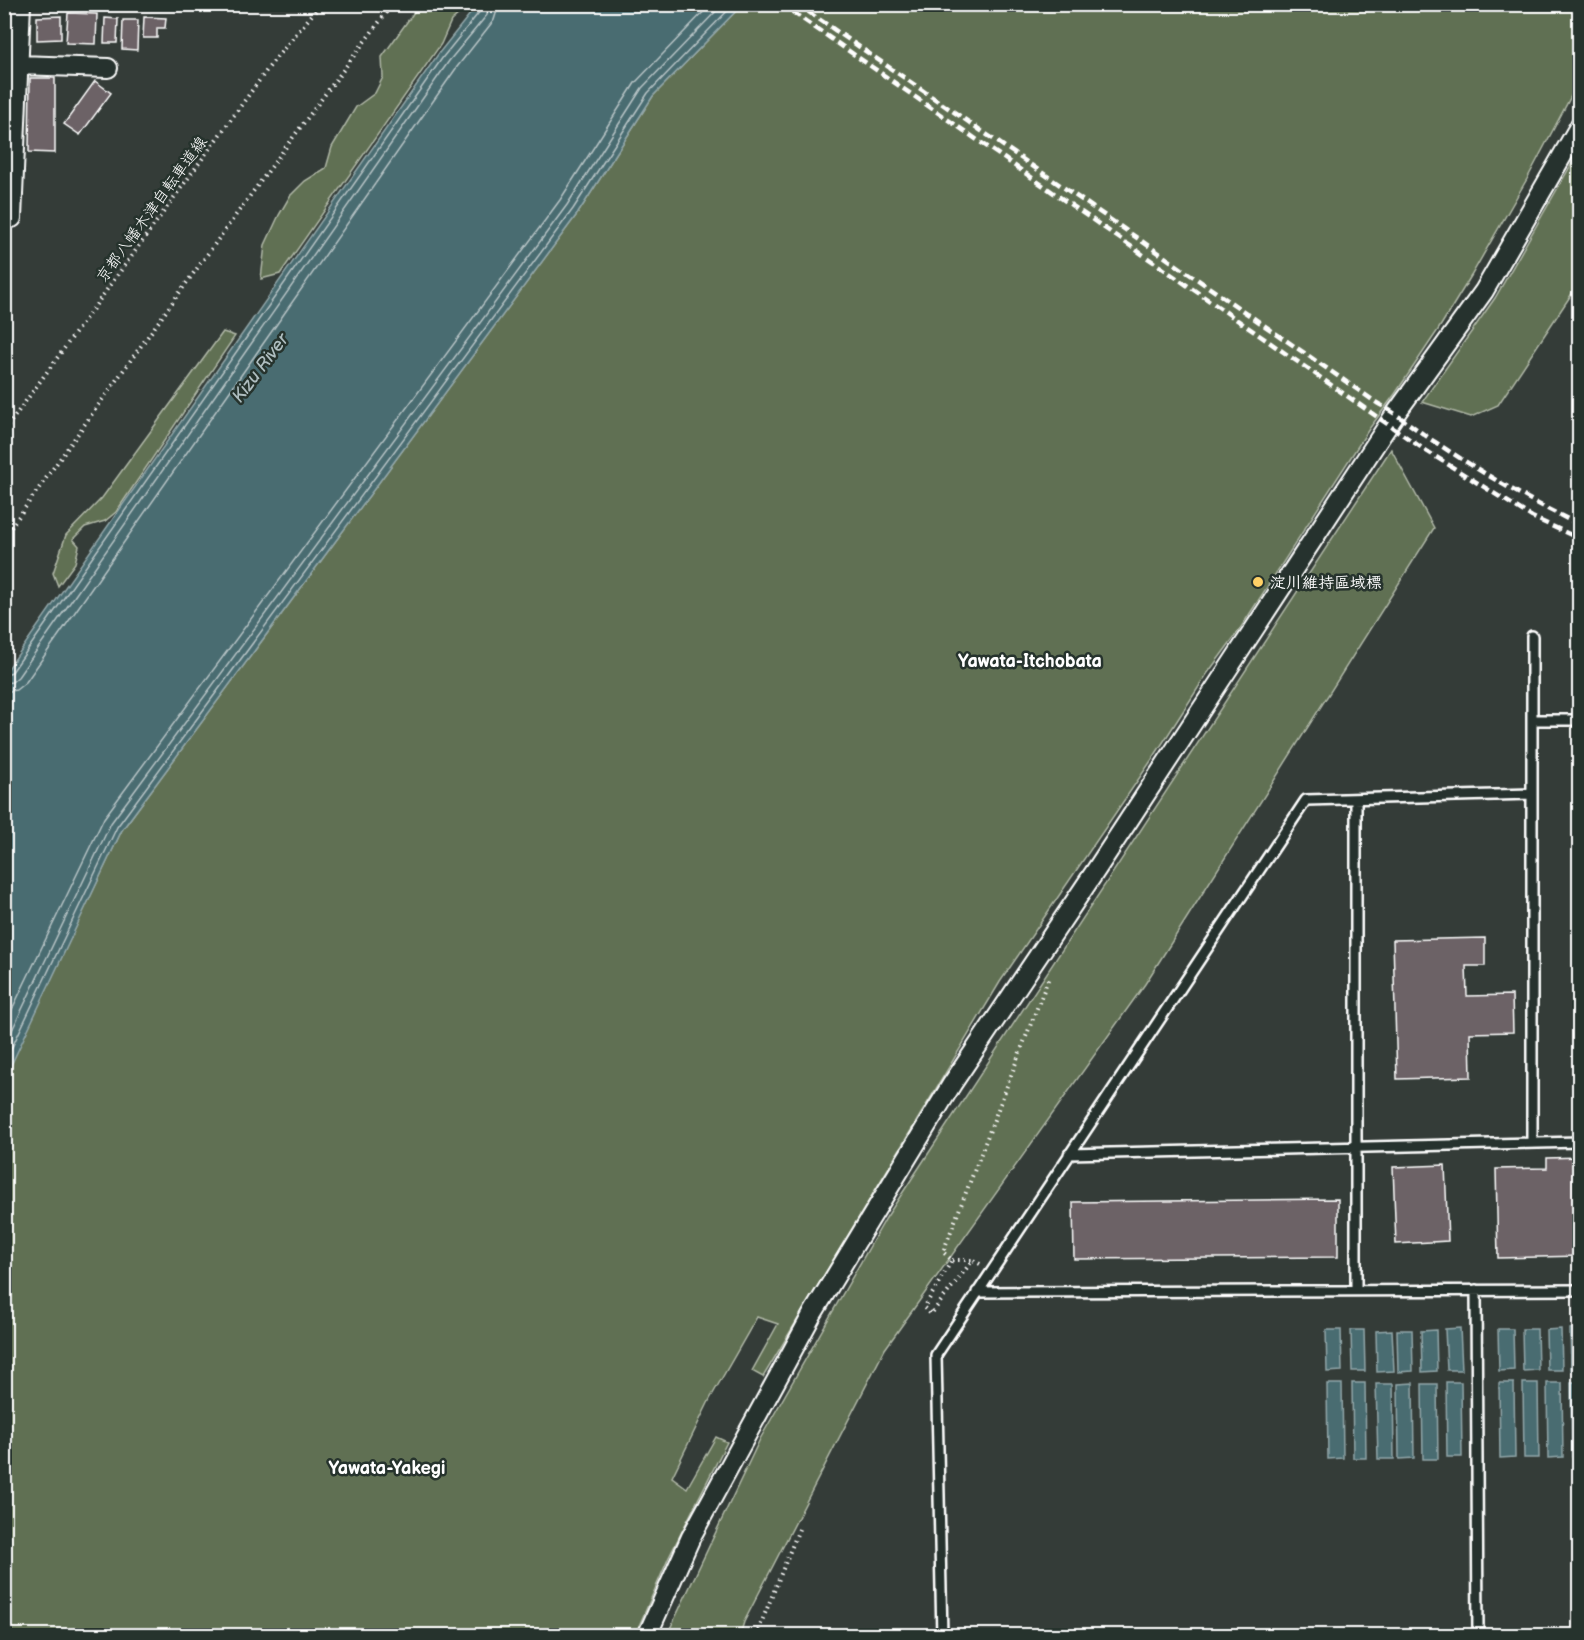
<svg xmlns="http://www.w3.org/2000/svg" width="1584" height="1640" font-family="'Balsamiq Sans','Klee One',sans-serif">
<rect width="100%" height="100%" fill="#343c38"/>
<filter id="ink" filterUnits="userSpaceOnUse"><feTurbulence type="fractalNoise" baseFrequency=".0167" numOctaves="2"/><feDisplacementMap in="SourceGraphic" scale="12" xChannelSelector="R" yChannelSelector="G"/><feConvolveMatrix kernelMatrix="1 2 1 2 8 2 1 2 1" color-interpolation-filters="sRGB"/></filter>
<g filter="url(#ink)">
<path fill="#617052" stroke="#b0b8a8" stroke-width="1.5" d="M 419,5 L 469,5 L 451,21 L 441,44 L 280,274 L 261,279 L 265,245 L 279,215 L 290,196 L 305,181 L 326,168 L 332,147 L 356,107 L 375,93 L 383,77 L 382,57 Z
M 742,5 L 1579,5 L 1579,81 L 1527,179 L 1471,276 L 1438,330 L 1395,394 L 1369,429 L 1238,632 L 1207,674 L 1155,755 L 1000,982 L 763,1377 L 752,1371 L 778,1324 L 757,1317 L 710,1399 L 672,1477 L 687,1488 L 716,1437 L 727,1442 L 669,1557 L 635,1635 L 5,1635 L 4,1078 L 122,830 L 578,213 L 653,96 Z
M 1579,151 L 1579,283 L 1498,405 L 1471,417 L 1422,402 L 1495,298 Z
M 223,332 L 235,336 L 116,512 L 105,521 L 85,527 L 73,539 L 79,546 L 75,563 L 58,586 L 53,573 L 66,535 L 102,498 Z
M 1391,449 L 1434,528 L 1145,984 L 885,1349 L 744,1622 L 740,1635 L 667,1635 L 760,1439 L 886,1218 Z"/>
<path fill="#4a6c71" stroke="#92a7aa" stroke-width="1.5" d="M 478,4 L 742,5 L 653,96 L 578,213 L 122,830 L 5,1078 L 5,673 L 439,53 Z
M 1460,1328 L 1462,1370 L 1447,1370 L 1445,1329 Z
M 1579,1328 L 1579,1370 L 1571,1370 L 1570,1329 Z
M 1498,1329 L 1513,1329 L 1514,1370 L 1499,1371 Z
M 1522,1329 L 1537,1329 L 1538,1370 L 1523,1371 Z
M 1561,1329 L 1562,1370 L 1547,1370 L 1546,1330 Z
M 1326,1330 L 1341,1330 L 1342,1371 L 1327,1372 Z
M 1351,1330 L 1364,1330 L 1365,1371 L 1352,1371 Z
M 1392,1330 L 1394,1371 L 1377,1372 L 1376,1331 Z
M 1397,1330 L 1412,1330 L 1413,1371 L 1398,1372 Z
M 1436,1330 L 1437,1371 L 1422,1372 L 1421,1331 Z
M 1446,1382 L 1461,1382 L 1462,1457 L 1447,1457 Z
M 1571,1382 L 1579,1382 L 1579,1457 L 1572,1457 Z
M 1365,1383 L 1366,1458 L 1353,1458 L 1352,1383 Z
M 1413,1383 L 1414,1458 L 1399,1459 L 1398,1384 Z
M 1499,1383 L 1514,1383 L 1515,1457 L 1500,1458 Z
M 1523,1383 L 1538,1383 L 1539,1458 L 1524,1458 Z
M 1547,1383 L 1562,1383 L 1563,1457 L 1548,1458 Z
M 1327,1384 L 1342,1384 L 1343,1458 L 1328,1459 Z
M 1376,1384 L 1393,1384 L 1394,1459 L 1378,1459 Z
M 1422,1384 L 1437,1384 L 1438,1459 L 1423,1459 Z"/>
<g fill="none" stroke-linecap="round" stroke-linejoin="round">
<path stroke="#b7c4c6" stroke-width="1.5" d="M 4,675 L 12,672 L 443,57 L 481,10 L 482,4
M 4,683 L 12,682 L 18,677 L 449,61 L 487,15 L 489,4
M 4,692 L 16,690 L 26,682 L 457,67 L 494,20 L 499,4
M 4,1026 L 104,818 L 560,200 L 635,83 L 711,4
M 4,1047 L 111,823 L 567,205 L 642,88 L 723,4
M 4,1064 L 117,827 L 573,209 L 648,93 L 734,4
M 1580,1388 L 1577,1391 L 1578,1448 L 1580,1451"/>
</g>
<path fill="#6c6266" stroke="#fff" stroke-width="1.5" d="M 110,4 L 144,4 L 143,9 L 110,8 Z
M 68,13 L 97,14 L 96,44 L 66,43 Z
M 61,16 L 61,39 L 37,40 L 37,17 Z
M 144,17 L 166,18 L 165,28 L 157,28 L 157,38 L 143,38 Z
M 105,18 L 118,19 L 117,43 L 104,43 Z
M 123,20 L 138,20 L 137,50 L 122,49 Z
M 30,78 L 55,78 L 55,153 L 29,152 Z
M 95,81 L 111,93 L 80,135 L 64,124 Z
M 1485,938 L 1485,966 L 1466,966 L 1467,996 L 1512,995 L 1513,1032 L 1470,1033 L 1471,1077 L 1397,1079 L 1393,940 Z
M 1580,1157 L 1580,1256 L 1498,1258 L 1496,1169 L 1547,1168 L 1547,1158 Z
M 1445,1165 L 1448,1241 L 1396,1244 L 1393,1167 Z
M 1338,1199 L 1338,1257 L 1074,1259 L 1073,1202 Z"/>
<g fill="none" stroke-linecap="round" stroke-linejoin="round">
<g stroke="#fff" stroke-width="14">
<path id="service" d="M 1532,720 L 1580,720
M 1532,1143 L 1532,636
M 1069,1154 L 1580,1142
M 1356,1290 L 1356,799
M 1476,1290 L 1478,1636
M 977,1292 L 1580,1290
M 942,1636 L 936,1355 L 1306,800 L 1532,794"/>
</g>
<g stroke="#fff" stroke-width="22">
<path id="minor" d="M 19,65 L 108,68
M 4,218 L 12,218 L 21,4
M 647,1636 L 691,1537 L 813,1313 L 952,1084 L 1096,870 L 1396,413 L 1484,291 L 1580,125"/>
</g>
<path stroke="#fff" stroke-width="4" stroke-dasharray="1.5 4.5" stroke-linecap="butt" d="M 4,431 L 272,63 L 321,4
M 4,537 C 132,358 260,179 393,4
M 952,1260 L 972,1260
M 980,1264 L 973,1260 L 931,1314 L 924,1308 L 952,1260 L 943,1252 L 1049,977
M 756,1636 L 799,1529"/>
<use href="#service" stroke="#26332d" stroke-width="9"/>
<use href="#minor" stroke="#26332d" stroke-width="18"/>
<path stroke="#fff" stroke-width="4.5" stroke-dasharray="9 4.5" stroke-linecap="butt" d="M 781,4 L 1425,450 L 1532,517 L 1580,539
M 797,4 L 1377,403 C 1398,414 1415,429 1435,442 C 1481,472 1529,501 1580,525"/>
</g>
</g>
<circle fill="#ffd166" stroke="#26332d" stroke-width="2" cx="1258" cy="582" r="6"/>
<g text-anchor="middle" stroke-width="5" stroke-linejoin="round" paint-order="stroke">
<g font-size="16" fill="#fff" stroke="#26332d">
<text transform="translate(151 209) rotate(-54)" y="6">京都八幡木津自転車道線</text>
</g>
<g font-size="16" font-weight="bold" fill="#fff" stroke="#26332d" text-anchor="start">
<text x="1270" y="588">淀川維持區域標</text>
</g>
<g font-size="18" font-style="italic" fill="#aebdbf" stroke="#26332d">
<text transform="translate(260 368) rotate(-53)" y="6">Kizu River</text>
</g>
<g font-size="18" font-weight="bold" fill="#fff" stroke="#26332d">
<text x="1030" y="667">Yawata-Itchobata</text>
<text x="387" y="1474">Yawata-Yakegi</text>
</g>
</g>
<rect width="1584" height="1640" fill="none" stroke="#26332d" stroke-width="24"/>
<rect x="12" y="12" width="1560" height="1616" fill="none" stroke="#fff" stroke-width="2" filter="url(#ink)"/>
</svg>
